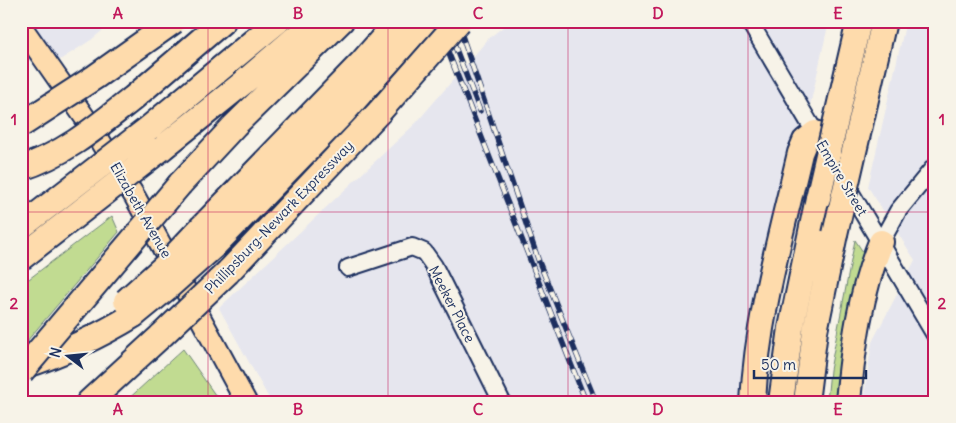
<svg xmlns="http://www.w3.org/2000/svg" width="956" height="423" font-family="Delius,sans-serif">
<rect width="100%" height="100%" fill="#f7f3e8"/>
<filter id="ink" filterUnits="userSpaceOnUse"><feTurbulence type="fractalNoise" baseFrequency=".02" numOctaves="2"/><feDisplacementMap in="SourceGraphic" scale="10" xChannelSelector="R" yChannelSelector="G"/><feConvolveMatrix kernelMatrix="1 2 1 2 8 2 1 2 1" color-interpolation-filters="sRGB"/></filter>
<g filter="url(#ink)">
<path fill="#e6e6ee" d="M 24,21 L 114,21 L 91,40 L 52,65 Z
M 519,21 L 829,21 L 753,360 L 752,402 L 271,402 L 219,308 L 416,123 L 489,38 L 503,27 Z
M 906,21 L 935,21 L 935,402 L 863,402 L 872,342 L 915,260 L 868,187 Z"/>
<path fill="#c1db91" stroke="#6e8578" d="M 112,216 L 119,232 L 21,348 L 21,285 Z
M 855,240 L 865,255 L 840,402 L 827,402 L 830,370 Z
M 183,349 L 220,402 L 125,402 Z"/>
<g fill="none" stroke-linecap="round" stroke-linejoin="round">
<g stroke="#1b2f5e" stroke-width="20">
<path id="minor" d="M 749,21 L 935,335
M 881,242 L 898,211 L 935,166
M 348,268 L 412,247 L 424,252 L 434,266 L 502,402"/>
</g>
<g stroke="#1b2f5e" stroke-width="24">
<path id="major" d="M 21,26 L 90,125 L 135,197 L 246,402"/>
</g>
<g stroke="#1b2f5e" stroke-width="28">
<path id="highway" d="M 132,99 L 223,21
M 149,128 L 278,21
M 161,149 L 243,83 L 315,21
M 180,184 L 235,125 L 341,21
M 202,227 L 363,61 L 398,21
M 214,246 L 342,114 L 425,21
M 228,272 L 380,111
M 21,367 C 61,354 98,337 134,315
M 89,402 L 162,335
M 753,402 C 757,317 781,235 800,153 L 805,141 L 815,133
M 781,402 L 791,328 L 818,198
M 806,402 L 815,331 L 835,234
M 848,402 C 853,347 860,293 881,242"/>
</g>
<use href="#minor" stroke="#f7f3e8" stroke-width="16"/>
<use href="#major" stroke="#fedbac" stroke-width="20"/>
<use href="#highway" stroke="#fedbac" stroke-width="24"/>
<g stroke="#1b2f5e" stroke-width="5.5">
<path id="rail" d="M 436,21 L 586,402
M 445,21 L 480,111
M 457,21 L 539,262 L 596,402"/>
</g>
<use href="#rail" stroke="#f7f3e8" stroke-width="4" stroke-dasharray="11" stroke-linecap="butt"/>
<g stroke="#1b2f5e" stroke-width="28" stroke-linecap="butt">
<path id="highway-bridge" d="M 380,111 L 459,21
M 21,125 L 95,77 L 174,21
M 21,168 C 64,155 98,126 132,99
M 818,198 L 859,21
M 21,227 L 149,128
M 835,234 L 884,21
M 21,258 L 161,149
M 126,301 L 164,267 L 202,227
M 134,315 L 167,288 L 214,246
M 162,335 L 228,272
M 21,372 L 180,184"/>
</g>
<use href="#highway-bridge" stroke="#fedbac" stroke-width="24"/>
</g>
</g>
<path fill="none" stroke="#c2185b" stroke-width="1" stroke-opacity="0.55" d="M 208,21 L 208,402M 388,21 L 388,402M 568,21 L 568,402M 748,21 L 748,402M 21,212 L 935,212"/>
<g text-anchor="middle" stroke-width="4" stroke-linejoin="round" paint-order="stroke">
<g font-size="14" fill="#1b2f5e" stroke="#f7f3e8">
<text transform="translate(842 178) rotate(59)" y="5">Empire Street</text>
<text transform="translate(141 210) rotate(60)" y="5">Elizabeth Avenue</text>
<text transform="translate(279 217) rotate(-46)" y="5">Phillipsburg-Newark Expressway</text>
<text transform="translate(452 304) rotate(63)" y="5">Meeker Place</text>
</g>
</g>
<rect width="956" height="423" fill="none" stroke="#f7f3e8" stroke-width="55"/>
<g transform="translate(68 356) rotate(286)" stroke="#f7f3e8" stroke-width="4" paint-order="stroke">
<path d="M0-4L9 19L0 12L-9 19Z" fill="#1b2f5e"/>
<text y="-8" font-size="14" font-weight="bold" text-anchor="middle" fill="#1b2f5e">N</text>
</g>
<path d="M754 370v8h112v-8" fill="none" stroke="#1b2f5e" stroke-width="2.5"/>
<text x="761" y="370" font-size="15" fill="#1b2f5e" stroke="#f7f3e8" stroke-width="4" paint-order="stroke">50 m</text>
<rect x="28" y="28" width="900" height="368" fill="none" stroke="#c2185b" stroke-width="2"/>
<g font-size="16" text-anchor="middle" font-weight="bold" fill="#c2185b">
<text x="118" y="19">A</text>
<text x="298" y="19">B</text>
<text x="478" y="19">C</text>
<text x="658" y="19">D</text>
<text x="838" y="19">E</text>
<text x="14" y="125">1</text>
<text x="942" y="125">1</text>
<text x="14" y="309">2</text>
<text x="942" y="309">2</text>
<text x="118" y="415">A</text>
<text x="298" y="415">B</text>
<text x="478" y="415">C</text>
<text x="658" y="415">D</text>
<text x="838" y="415">E</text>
</g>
</svg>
